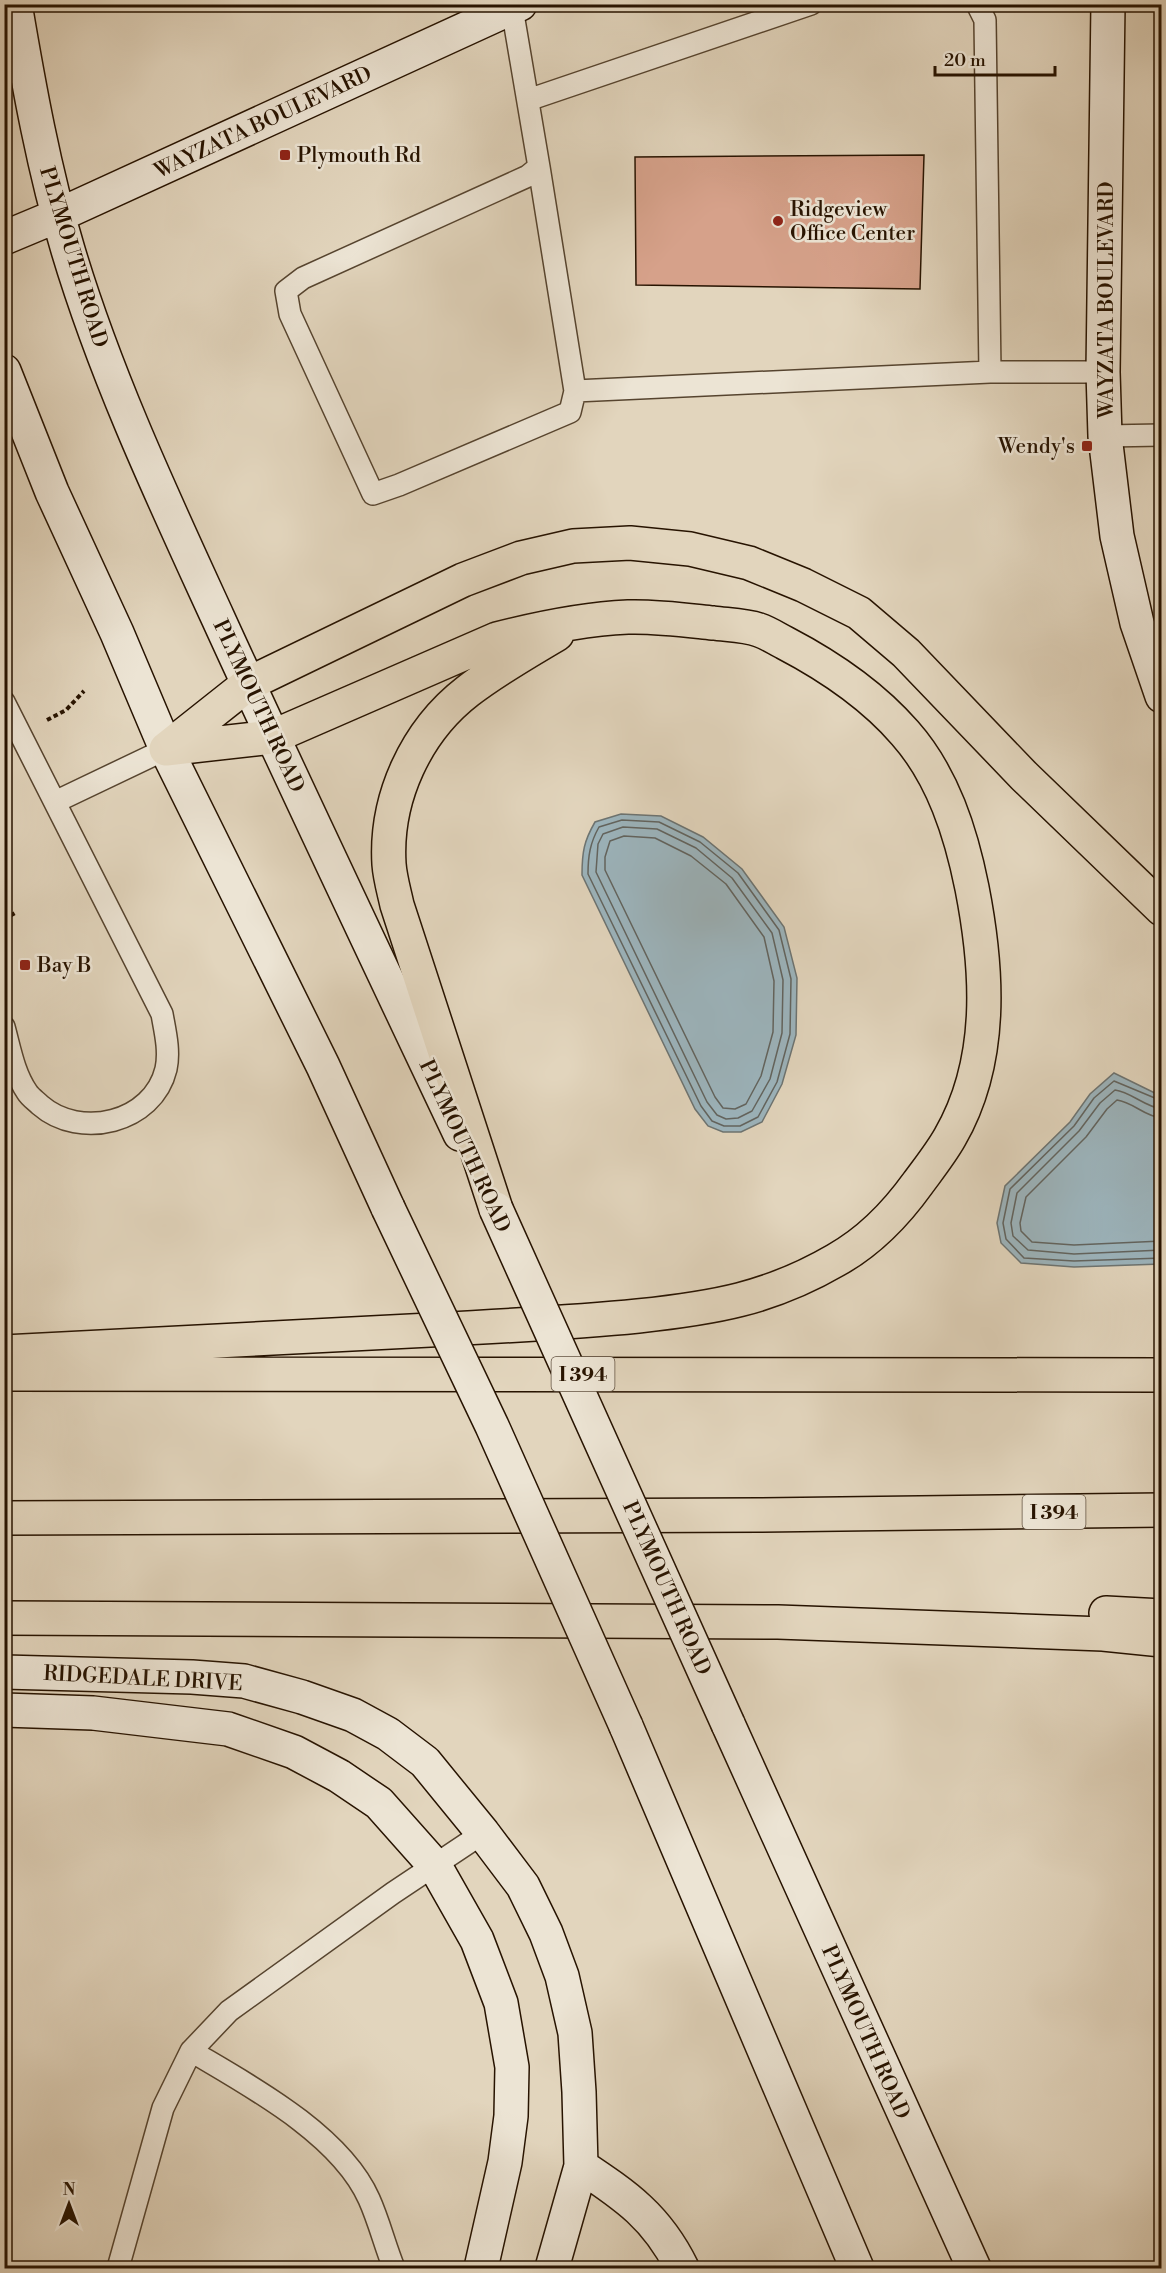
<svg xmlns="http://www.w3.org/2000/svg" width="1166" height="2273" font-family="'Libre Bodoni',serif">
<rect width="100%" height="100%" fill="#e2d5bd"/>
<filter id="stains"><feTurbulence type="fractalNoise" baseFrequency=".00333" numOctaves="4"/><feColorMatrix values="0 0 0 0 .2 0 0 0 0 .09 0 0 0 0 .02 0 0 0 .5 -.17"/></filter>
<radialGradient id="worn" r=".72"><stop offset=".6" stop-color="#630" stop-opacity="0"/><stop offset="1" stop-color="#630" stop-opacity=".3"/></radialGradient>
<path fill="#9cb5be" stroke="#6d7472" stroke-width="1.5" d="M 621,814 L 661,816 L 703,837 L 742,869 L 784,927 L 797,978 L 796,1035 L 782,1084 L 762,1122 L 741,1132 L 723,1132 L 708,1126 L 695,1109 L 582,875 C 582,852 584,841 595,822 Z
M 1114,1073 L 1161,1096 L 1161,1264 L 1074,1267 L 1021,1263 L 1001,1243 L 997,1223 L 1005,1186 L 1070,1122 L 1090,1094 Z"/>
<g fill="none" stroke-linecap="round" stroke-linejoin="round">
<path stroke="#62645f" stroke-width="1.5" d="M 622,820 L 659,822 L 700,842 L 738,873 L 779,930 L 791,979 L 790,1034 L 777,1082 L 758,1117 L 740,1126 L 724,1126 L 712,1121 L 701,1106 L 588,874 C 588,856 590,843 599,827 Z
M 623,827 L 657,829 L 696,848 L 732,878 L 772,933 L 783,980 L 782,1033 L 770,1079 L 752,1111 L 738,1118 L 726,1119 L 717,1115 L 707,1102 L 596,872 L 598,844 L 603,834 Z
M 624,836 L 655,838 L 691,856 L 726,884 L 764,937 L 774,981 L 773,1032 L 761,1076 L 746,1104 L 735,1109 L 723,1108 L 715,1097 L 605,870 L 605,857 L 610,841 Z
M 1162,1101 L 1114,1081 L 1094,1098 L 1074,1126 L 1010,1189 L 1003,1223 L 1006,1239 L 1024,1258 L 1074,1261 L 1162,1258
M 1162,1109 C 1145,1107 1131,1092 1115,1090 L 1100,1103 L 1079,1131 L 1017,1193 L 1011,1223 L 1013,1236 L 1028,1250 L 1074,1254 L 1162,1250
M 1162,1118 C 1145,1117 1133,1102 1117,1100 L 1107,1109 L 1086,1137 L 1026,1197 L 1020,1223 L 1021,1231 L 1032,1242 L 1074,1245 L 1162,1241"/>
</g>
<path fill="#d6a18a" stroke="#271300" stroke-width="1.5" d="M 924,155 L 920,289 L 636,285 L 635,157 Z"/>
<g fill="none" stroke-linecap="round" stroke-linejoin="round">
<g stroke="#56442f" stroke-width="24">
<path id="lane" d="M 977,4 L 985,20 L 990,372
M 512,8 L 539,167 L 528,176 L 303,278 L 286,291 L 290,314 L 373,494 L 399,485 L 570,412 L 575,391 L 539,167
M 528,100 L 811,4
M 575,391 L 990,372 L 1103,372
M 1105,436 L 1162,435
M 4,702 L 162,1014 C 165,1031 170,1051 166,1069 C 153,1123 80,1140 40,1105 C 36,1101 30,1097 27,1092 C 14,1073 10,1049 4,1027
M 55,802 L 166,749
M 191,2051 C 250,2086 340,2134 369,2199 C 379,2221 385,2246 394,2268
M 118,2268 L 163,2108 L 191,2051 L 229,2011 L 393,1893 L 483,1833"/>
</g>
<g stroke="#271300" stroke-width="36">
<path id="secondary" d="M 15,4 C 29,87 44,170 68,250 C 106,377 163,498 218,618 C 297,791 379,963 460,1134
M 1108,4 L 1103,372 L 1105,436 L 1117,536 L 1137,623 L 1162,696
M 4,238 L 59,215 L 520,4
M 4,371 L 52,492 L 117,633 L 166,749 L 323,1066 L 388,1208
M 4,1672 L 192,1677 L 244,1681 L 302,1697 L 353,1715 L 388,1734 L 425,1762 L 483,1833 L 523,1886 L 546,1933 L 562,1976 L 575,2033 L 579,2092 L 581,2166 L 552,2268
M 4,1710 L 93,1713 L 228,1729 L 294,1752 L 339,1776 L 379,1803 L 435,1866 L 477,1940 L 501,2003 L 512,2067 L 511,2116 L 505,2162 L 481,2268
M 728,1724 L 974,2268
M 626,1726 L 857,2268
M 581,2166 C 626,2196 657,2217 682,2268"/>
</g>
<g stroke="#271300" stroke-width="36">
<path id="highway" d="M 166,749 L 248,684 L 463,580 L 521,558 L 573,546 L 630,543 L 690,549 L 749,563 L 803,585 L 859,613 L 906,653 L 1024,776 L 1162,909
M 496,1209 L 397,905 C 394,891 390,878 389,864 C 385,798 416,731 468,691 C 495,670 527,652 557,634
M 4,1352 C 146,1345 288,1338 430,1330 C 499,1326 569,1323 638,1316 C 713,1308 769,1299 836,1260 C 870,1241 895,1215 918,1183 C 929,1168 941,1153 950,1137 C 994,1061 988,970 972,888 C 961,833 943,776 905,733 C 872,695 829,666 785,643 C 777,639 768,633 759,630 C 745,625 728,625 713,623 C 685,620 656,616 628,617 C 584,619 540,628 497,639 L 272,737 L 166,749
M 4,1374 L 1162,1375
M 4,1518 L 759,1515 L 1162,1510
M 1106,1613 L 1162,1616
M 4,1618 L 778,1622 L 1103,1634 L 1162,1640"/>
</g>
<path stroke="#271300" stroke-width="4" stroke-dasharray="4.5 3" stroke-linecap="butt" d="M 47,720 L 66,710 L 84,691
M 4,919 L 17,912"/>
<use href="#lane" stroke="#ece4d4" stroke-width="21"/>
<use href="#secondary" stroke="#ece4d4" stroke-width="33"/>
<use href="#highway" stroke="#e2d5bd" stroke-width="33"/>
<g stroke="#271300" stroke-width="36" stroke-linecap="butt">
<path id="secondary-bridge" d="M 388,1208 L 492,1426 L 626,1726
M 496,1209 L 728,1724"/>
</g>
<use href="#secondary-bridge" stroke="#ece4d4" stroke-width="33"/>
</g>
<g fill="#8f2418" stroke="#ece4d4" stroke-width="2">
<rect x="279" y="149" width="12" height="12" rx="3"/>
<circle cx="778" cy="221" r="6"/>
<rect x="1081" y="440" width="12" height="12" rx="3"/>
<rect x="19" y="959" width="12" height="12" rx="3"/>
</g>
<g text-anchor="middle" stroke-width="5" stroke-linejoin="round" paint-order="stroke">
<g fill="#ece4d4" stroke="#625240" stroke-width="1.5">
<rect x="551.5" y="1357" width="63" height="34" rx="4.5"/>
<rect x="1022.5" y="1495" width="63" height="34" rx="4.5"/>
</g>
<g font-size="20" font-weight="bold" fill="#271300">
<text x="583" y="1381">I 394</text>
<text x="1054" y="1519">I 394</text>
</g>
<g font-size="21" fill="#271300" stroke="#ece4d4">
<text transform="translate(263 122) rotate(-25)" y="7">WAYZATA BOULEVARD</text>
<text transform="translate(74 257) rotate(73)" y="7">PLYMOUTH ROAD</text>
<text transform="translate(1106 300) rotate(-90)" y="7">WAYZATA BOULEVARD</text>
<text transform="translate(259 706) rotate(65)" y="7">PLYMOUTH ROAD</text>
<text transform="translate(465 1146) rotate(65)" y="7">PLYMOUTH ROAD</text>
<text transform="translate(667 1588) rotate(66)" y="7">PLYMOUTH ROAD</text>
<text transform="translate(143 1678) rotate(3)" y="7">RIDGEDALE DRIVE</text>
<text transform="translate(866 2032) rotate(66)" y="7">PLYMOUTH ROAD</text>
</g>
<g font-size="21" fill="#271300" stroke="#ece4d4" text-anchor="start">
<text x="297" y="162">Plymouth Rd</text>
<text x="790" y="216">Ridgeview<tspan x="790" dy="24">Office Center</tspan></text>
<text x="1075" y="453" text-anchor="end">Wendy's</text>
<text x="37" y="972">Bay B</text>
</g>
</g>
<rect width="1166" height="2273" fill="none" stroke="#e2d5bd" stroke-width="24"/>
<rect x="6" y="6" width="1154" height="2261" fill="none" stroke="#271300" stroke-width="3"/>
<rect x="12" y="12" width="1142" height="2249" fill="none" stroke="#271300" stroke-width="1.5"/>
<g transform="translate(69 2204)" stroke="#ece4d4" stroke-width="4.5" paint-order="stroke">
<path d="M0-4.5L10 22L0 15L-10 22Z" fill="#271300"/>
<text y="-9" font-size="16" font-weight="bold" text-anchor="middle" fill="#271300">N</text>
</g>
<path d="M935 66v9h120v-9" fill="none" stroke="#271300" stroke-width="3"/>
<text x="944" y="66" font-size="18" fill="#271300" stroke="#ece4d4" stroke-width="4.5" paint-order="stroke">20 m</text>
<rect width="100%" height="100%" filter="url(#stains)"/>
<rect width="100%" height="100%" fill="url(#worn)"/>
</svg>
